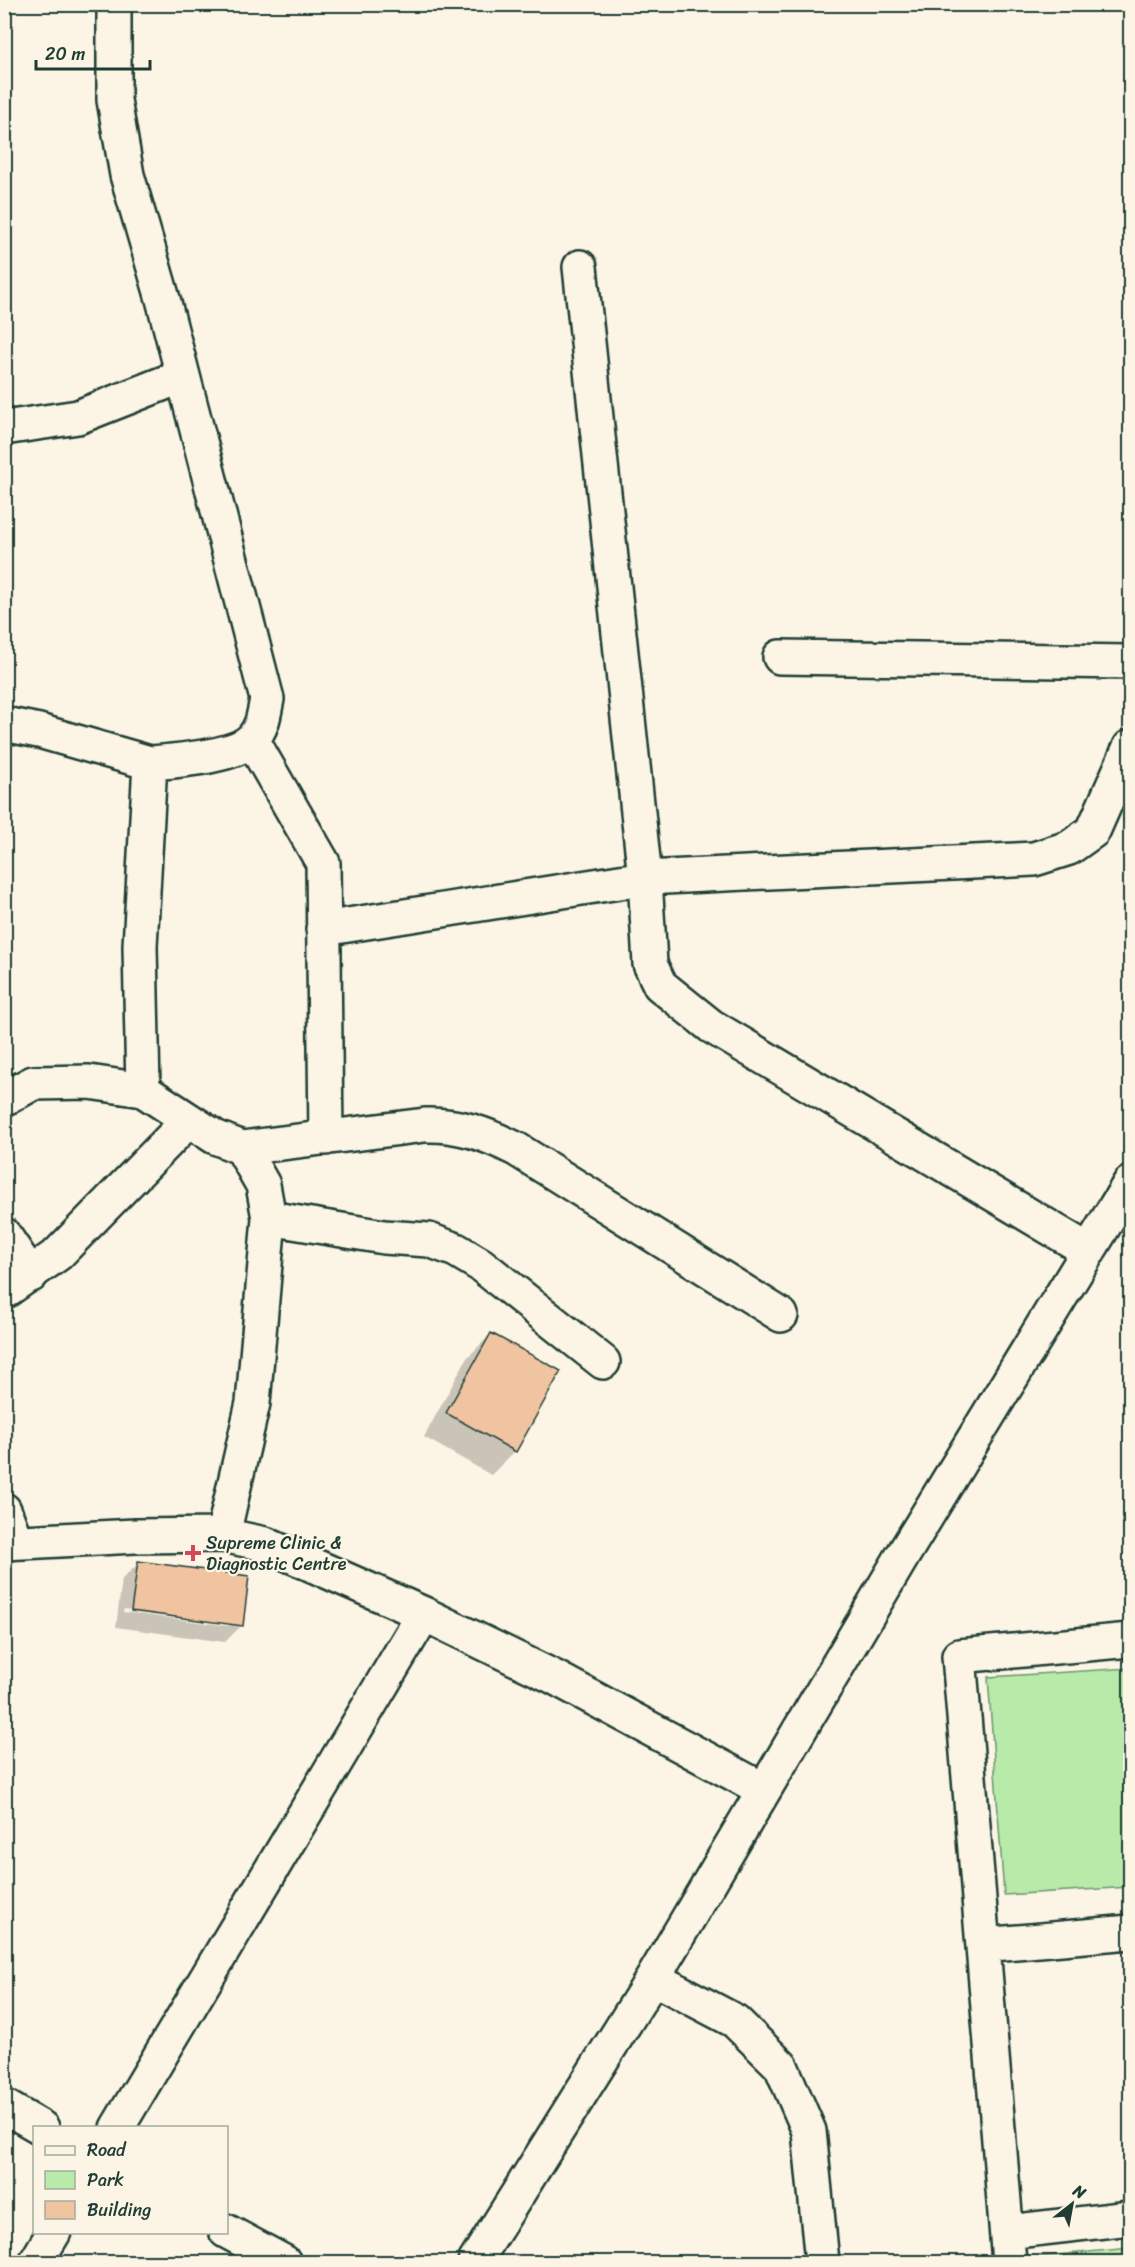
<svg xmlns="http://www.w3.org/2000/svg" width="1135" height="2267" font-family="Sriracha,sans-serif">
<rect width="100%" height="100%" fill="#fcf5e5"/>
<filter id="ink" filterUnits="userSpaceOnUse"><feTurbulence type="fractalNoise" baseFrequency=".0167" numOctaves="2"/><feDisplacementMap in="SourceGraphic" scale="12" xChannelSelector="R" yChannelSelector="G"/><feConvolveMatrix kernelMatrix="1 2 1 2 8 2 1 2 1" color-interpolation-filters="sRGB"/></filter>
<g filter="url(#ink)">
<path fill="#b8eaaa" stroke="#6c946f" stroke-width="1.5" d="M 1130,1668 L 1130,1887 L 1004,1895 L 988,1677 Z
M 1130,2248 L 1130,2262 L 1026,2262 L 1025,2258 Z"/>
<path fill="#0003" fill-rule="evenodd" d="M 491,1334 L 515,1451 L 491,1475 L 424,1437 L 467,1358 Z
M 139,1563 L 241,1626 L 225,1642 L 116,1627 L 122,1579 ZM 124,1609 L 229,1623 L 229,1626 L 123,1612 Z"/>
<path fill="#f1c4a1" stroke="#1f3d34" stroke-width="1.5" d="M 491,1333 L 561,1371 L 516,1452 L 446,1413 Z
M 138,1561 L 249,1576 L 243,1626 L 131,1611 Z"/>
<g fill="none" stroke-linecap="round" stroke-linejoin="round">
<g stroke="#1f3d34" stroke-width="38">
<path id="minor" d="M 114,4 L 114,100 L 127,175 L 163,299 L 267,699 C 264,713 263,727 253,738 C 237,757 174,761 150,763 L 140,946 L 143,1090
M 580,267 L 645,878 L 650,964 L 660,985 L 711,1026 L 1089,1251
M 4,428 L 78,417 L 182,376
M 780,657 L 1130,662
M 4,724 L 39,731 L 150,763
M 252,740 L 323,863 L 326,1138
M 323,929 L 645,878 L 1034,859 L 1069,848 L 1093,831 L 1130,747
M 4,1099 L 33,1083 L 89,1082 L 143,1090 L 215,1137 L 242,1148 L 263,1185 L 269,1218 L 253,1403 L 223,1535
M 242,1148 L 425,1125 C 459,1124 486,1134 516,1149 L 781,1315
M 269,1218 L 384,1237 L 429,1240 L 456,1250 L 481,1265 L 603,1362
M 4,1235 L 31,1275
M 4,1292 L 58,1254 L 188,1121
M 4,1510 L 16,1542
M 4,1543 L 135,1536 L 223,1535 L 265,1544 L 424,1614 L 554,1677 L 764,1790
M 983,1945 L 1130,1932
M 653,1978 L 735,2021 L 781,2066 L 809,2131 L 822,2262
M 4,2106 L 42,2128
M 117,2128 L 424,1614
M 226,2231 L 284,2262
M 1007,2232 L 1130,2218
M 36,2262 L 54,2232
M 475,2262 L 653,1978 L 903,1555 L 1130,1183
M 1009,2262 L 959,1656 L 1130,1640"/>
</g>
<use href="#minor" stroke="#fcf5e5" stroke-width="33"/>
</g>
</g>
<path fill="#d1495b" stroke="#fcf5e5" stroke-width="2" d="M190 1544h6v6h6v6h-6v6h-6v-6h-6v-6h6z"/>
<g text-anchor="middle" stroke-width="4.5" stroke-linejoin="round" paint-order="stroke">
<g font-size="18" fill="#1f3d34" stroke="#fcf5e5" text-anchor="start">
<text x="206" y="1549">Supreme Clinic &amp;<tspan x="206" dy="21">Diagnostic Centre</tspan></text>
</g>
</g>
<rect width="1135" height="2267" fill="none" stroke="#fcf5e5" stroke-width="24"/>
<rect x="12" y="12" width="1111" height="2243" fill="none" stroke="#1f3d34" stroke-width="2" filter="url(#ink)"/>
<rect x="33" y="2126" width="195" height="108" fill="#fcf5e5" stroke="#a4ab9e" stroke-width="1.5"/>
<rect x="45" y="2146" width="30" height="9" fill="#fcf5e5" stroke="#a4ab9e" stroke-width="1.5"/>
<text x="87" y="2156" font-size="18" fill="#1f3d34">Road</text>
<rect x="45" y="2171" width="30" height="18" fill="#b8eaaa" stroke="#a4ab9e" stroke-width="1.5"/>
<text x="87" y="2186" font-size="18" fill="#1f3d34">Park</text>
<rect x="45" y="2201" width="30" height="18" fill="#f1c4a1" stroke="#a4ab9e" stroke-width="1.5"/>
<text x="87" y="2216" font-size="18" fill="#1f3d34">Building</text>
<g transform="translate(1072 2204) rotate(31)" stroke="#fcf5e5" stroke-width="4.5" paint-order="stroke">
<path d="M0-4.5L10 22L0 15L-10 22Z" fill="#1f3d34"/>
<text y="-9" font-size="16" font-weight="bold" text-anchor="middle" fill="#1f3d34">N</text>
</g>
<path d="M36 60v9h114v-9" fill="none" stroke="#1f3d34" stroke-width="3"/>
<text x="45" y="60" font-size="18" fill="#1f3d34" stroke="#fcf5e5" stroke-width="4.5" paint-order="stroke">20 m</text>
</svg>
